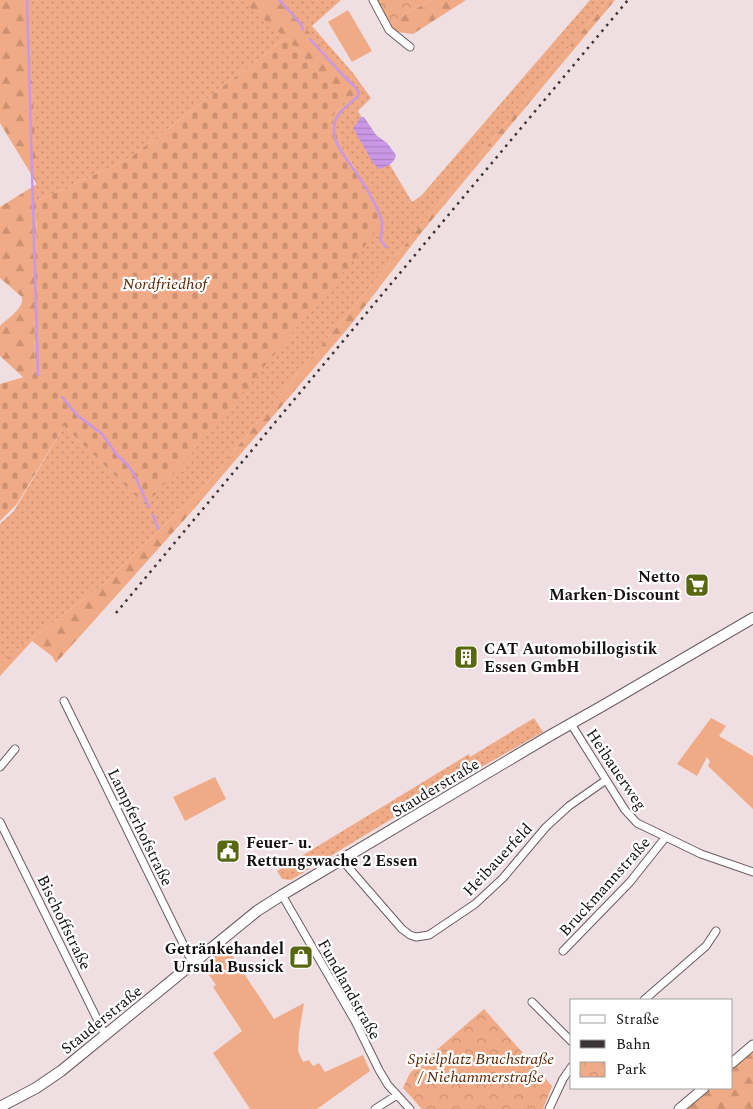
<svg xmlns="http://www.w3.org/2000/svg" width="753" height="1109" font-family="Spectral,serif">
<defs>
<pattern id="grass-dots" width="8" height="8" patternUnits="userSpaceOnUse" patternTransform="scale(1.25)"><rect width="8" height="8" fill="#f0aa85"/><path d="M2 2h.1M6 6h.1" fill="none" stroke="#cd9172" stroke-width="1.8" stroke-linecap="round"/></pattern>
<pattern id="forest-firs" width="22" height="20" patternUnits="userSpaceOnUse" patternTransform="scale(1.25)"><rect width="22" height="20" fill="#f0aa85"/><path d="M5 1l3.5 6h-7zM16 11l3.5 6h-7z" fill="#cd9172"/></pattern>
<pattern id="cemetery-stones" width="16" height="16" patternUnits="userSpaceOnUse" patternTransform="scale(1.25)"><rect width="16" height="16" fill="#f0aa85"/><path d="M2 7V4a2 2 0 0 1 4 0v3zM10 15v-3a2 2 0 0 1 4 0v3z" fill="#cd9172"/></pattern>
<pattern id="park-crowns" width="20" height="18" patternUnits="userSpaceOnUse" patternTransform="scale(1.25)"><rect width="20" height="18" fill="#f0aa85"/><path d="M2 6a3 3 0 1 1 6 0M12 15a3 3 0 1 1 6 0" fill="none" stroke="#cd9172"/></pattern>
<pattern id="water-rules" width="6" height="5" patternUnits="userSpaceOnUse" patternTransform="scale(1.25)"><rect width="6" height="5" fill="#c997e5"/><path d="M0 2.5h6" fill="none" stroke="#ac81c3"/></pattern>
</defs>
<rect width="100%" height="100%" fill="#efdfe3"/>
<path fill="url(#grass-dots)" d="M 28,0 L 341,0 L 312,26 L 353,73 L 371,98 L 358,111 L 412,202 L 421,196 L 590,0 L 608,0 L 204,487 L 105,583 L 14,652 L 0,665 L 0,524 L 14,511 L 64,426 L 145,505 L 383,221 L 329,120 L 346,102 L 286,38 L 127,160 L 37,201 Z
M 534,718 L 543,732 L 413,806 L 291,880 L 282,879 L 277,871 L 469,754 L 470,757 Z"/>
<path fill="url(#forest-firs)" d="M 0,0 L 28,0 L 37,184 L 37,201 L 34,374 L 24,378 L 0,356 L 0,326 C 8,318 24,309 22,297 L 0,278 L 0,207 L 37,184 L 0,123 Z
M 241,0 L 276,0 L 293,14 L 344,72 L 356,92 L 346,102 L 286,38 Z
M 431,0 L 466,0 L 413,34 L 391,31 L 388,24 Z
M 608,0 L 615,0 L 421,233 L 349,327 L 193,510 L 56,663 L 52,656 L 32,641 L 0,676 L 0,665 L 14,652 L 105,583 L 204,487 Z
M 753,1051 L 753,1109 L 686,1109 L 710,1088 L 732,1088 L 732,1069 Z"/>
<path fill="url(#cemetery-stones)" d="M 286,38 L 346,102 L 329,120 L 383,221 L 369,241 L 181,466 L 145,505 L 64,426 L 17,504 L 0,521 L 0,384 L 34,374 L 37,201 L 127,160 Z"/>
<path fill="url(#park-crowns)" d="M 374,0 L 431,0 L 388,24 Z
M 484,1009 L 552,1086 L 543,1109 L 422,1109 L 403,1088 L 410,1073 Z"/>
<path fill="#f0aa85" d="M 348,10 L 372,51 L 352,62 L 328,22 Z
M 711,718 L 726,726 L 719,736 L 753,756 L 753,809 L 708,766 L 710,761 L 707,757 L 697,776 L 677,764 Z
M 215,777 L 226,799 L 185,821 L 173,797 Z
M 226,946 L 274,1019 L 304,1003 L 299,1033 L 298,1051 L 303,1062 L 309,1060 L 313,1066 L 319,1063 L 325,1072 L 363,1055 L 370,1071 L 317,1109 L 250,1109 L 213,1053 L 242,1031 L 213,987 L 216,985 L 202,965 Z"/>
<path fill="url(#water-rules)" d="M 361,117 L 364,117 L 376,135 L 387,143 L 396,155 C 394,164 388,166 379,169 L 373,163 L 353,128 Z"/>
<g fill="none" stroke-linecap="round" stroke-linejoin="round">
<path stroke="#c997e5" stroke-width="2.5" d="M 27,0 L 38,375
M 279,0 L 301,24 L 303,30
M 310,39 L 340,72 L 355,87 L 359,93 L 358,96 C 351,103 337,112 335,122 C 329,142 349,161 359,177 C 367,189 376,204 381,218 C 384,228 380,232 381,241 L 386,247
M 62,397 L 77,415 L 102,434 L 117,455 L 127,464 L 134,474 L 149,507
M 153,515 L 158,529"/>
<g stroke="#6a5c5f" stroke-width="9">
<path id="minor" d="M 373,0 L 389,30 L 410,47
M 64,701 L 193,964
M 571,724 L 625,810 L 637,823 L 701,854 L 753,872
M 0,767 L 15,749
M 0,822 L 105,1035
M 342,860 L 402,929 L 410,935 L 416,937 L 429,935 L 475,904 L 503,878 L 546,827 L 569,806 L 606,780
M 282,895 L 355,1021 L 379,1070 L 388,1085 L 410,1109
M 563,951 L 630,882 L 665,838
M 644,1000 L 706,946 L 716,931
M 532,1002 L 572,1042
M 375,1109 L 397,1095
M 549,1109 L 563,1079 L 572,1066"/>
</g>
<g stroke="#6a5c5f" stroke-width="11">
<path id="tertiary" d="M 732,1063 L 753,1045
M 679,1109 L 704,1088"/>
</g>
<g stroke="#6a5c5f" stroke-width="12">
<path id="secondary" d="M 0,1107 L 36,1088 L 61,1071 L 257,911 L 282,895 L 551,735 L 604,705 L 753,618"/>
</g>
<use href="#minor" stroke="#fff" stroke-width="7"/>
<use href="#tertiary" stroke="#fff" stroke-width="9"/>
<use href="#secondary" stroke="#fff" stroke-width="10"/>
<path stroke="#3b3436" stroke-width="2.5" stroke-dasharray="2.5 5" stroke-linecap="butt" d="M 116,613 L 628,0"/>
</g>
<defs>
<g id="supermarket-square" transform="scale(1.25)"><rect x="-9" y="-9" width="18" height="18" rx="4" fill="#586811" stroke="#fff"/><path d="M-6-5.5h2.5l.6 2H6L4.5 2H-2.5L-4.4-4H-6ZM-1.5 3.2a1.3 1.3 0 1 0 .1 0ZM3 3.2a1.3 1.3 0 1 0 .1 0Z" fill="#fff"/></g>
<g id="building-square" transform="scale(1.25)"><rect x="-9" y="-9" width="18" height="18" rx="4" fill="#586811" stroke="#fff"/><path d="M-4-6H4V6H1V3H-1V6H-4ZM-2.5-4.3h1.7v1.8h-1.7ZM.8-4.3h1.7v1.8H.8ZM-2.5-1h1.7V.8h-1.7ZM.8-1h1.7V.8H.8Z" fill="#fff"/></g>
<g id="civic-square" transform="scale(1.25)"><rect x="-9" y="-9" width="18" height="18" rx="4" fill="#586811" stroke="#fff"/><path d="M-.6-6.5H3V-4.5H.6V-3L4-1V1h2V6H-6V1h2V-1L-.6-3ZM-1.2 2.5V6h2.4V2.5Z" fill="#fff"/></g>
<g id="shop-square" transform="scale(1.25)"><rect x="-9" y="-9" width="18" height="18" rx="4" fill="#586811" stroke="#fff"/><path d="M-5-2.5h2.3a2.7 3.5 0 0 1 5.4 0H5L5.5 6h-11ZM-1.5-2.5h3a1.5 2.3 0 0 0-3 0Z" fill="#fff"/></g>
</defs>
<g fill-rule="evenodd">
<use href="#supermarket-square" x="697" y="585"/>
<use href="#building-square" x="466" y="657"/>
<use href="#civic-square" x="228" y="851"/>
<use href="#shop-square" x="301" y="957"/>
</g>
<g text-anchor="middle" stroke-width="4.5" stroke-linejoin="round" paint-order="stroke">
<g font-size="16" font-style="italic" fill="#5b2501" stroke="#fff">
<text x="165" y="289">Nordfriedhof</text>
<text x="481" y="1064">Spielplatz Bruchstraße<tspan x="481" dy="18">/ Niehammerstraße</tspan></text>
</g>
<g font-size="16" font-weight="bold" fill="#151011" stroke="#fff" text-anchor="end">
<text x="680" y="582">Netto<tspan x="680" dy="18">Marken-Discount</tspan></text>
<text x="484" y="654" text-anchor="start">CAT Automobillogistik<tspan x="484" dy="18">Essen GmbH</tspan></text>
<text x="246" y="848" text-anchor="start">Feuer- u.<tspan x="246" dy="18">Rettungswache 2 Essen</tspan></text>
<text x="284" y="954">Getränkehandel<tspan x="284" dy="18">Ursula Bussick</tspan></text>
</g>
<g font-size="16" fill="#151011" stroke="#fff">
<text transform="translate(617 769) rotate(56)" y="6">Heibauerweg</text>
<text transform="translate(435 787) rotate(-31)" y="6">Stauderstraße</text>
<text transform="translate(141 827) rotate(64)" y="6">Lampferhofstraße</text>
<text transform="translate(497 859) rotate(-47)" y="6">Heibauerfeld</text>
<text transform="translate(604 886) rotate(-48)" y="6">Bruckmannstraße</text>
<text transform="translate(65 922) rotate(64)" y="6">Bischoffstraße</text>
<text transform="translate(350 989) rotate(61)" y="6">Fundlandstraße</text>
<text transform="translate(101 1019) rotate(-39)" y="6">Stauderstraße</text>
</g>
</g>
<rect x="570" y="999" width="162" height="90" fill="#ffffff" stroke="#a19fa0"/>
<rect x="580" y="1015" width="25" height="8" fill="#ffffff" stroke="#a19fa0"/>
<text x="616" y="1024" font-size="15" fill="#151011">Straße</text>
<rect x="580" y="1040" width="25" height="8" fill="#3b3436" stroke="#a19fa0"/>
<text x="616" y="1049" font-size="15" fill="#151011">Bahn</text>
<rect x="580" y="1062" width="25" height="15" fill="url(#park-crowns)" stroke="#a19fa0"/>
<text x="616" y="1074" font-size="15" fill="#151011">Park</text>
</svg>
